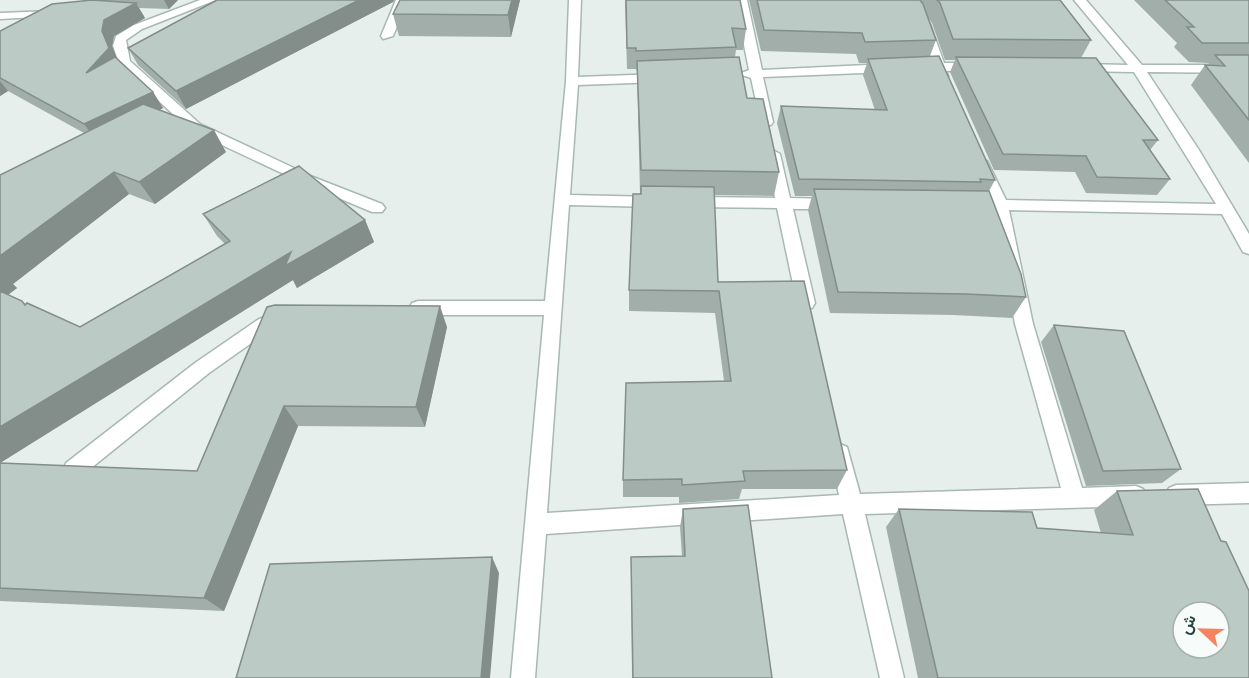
<svg xmlns="http://www.w3.org/2000/svg" width="1249" height="678" font-family="Overpass,Vazirmatn,sans-serif">
<rect width="100%" height="100%" fill="#e6efeb"/>
<g fill="none" stroke-linecap="round" stroke-linejoin="round">
<g stroke="#a8b8b2" stroke-width="3">
<path id="street" d="M 200,0 L 216,0 L 142,29 L 126,40 L 130,61 L 200,124 L 313,177 L 382,204 L 385,208 L 382,212 L 372,212 L 303,183 L 190,130 L 120,65 L 113,46 L 116,36 L 134,25 Z
M 396,0 L 408,0 L 393,36 L 383,39 L 381,36 Z
M 569,0 L 581,0 L 578,77 L 660,74 L 666,78 L 660,82 L 578,85 L 570,195 L 655,197 L 663,202 L 655,207 L 569,205 L 547,513 L 839,495 L 830,453 L 833,447 L 840,444 L 847,447 L 860,494 L 1061,488 L 1015,324 L 993,210 L 971,209 L 963,204 L 971,199 L 990,199 L 975,164 L 977,161 L 987,161 L 1006,200 L 1216,204 L 1134,72 L 1077,71 L 1075,68 L 1081,64 L 1128,65 L 1074,0 L 1086,0 L 1142,65 L 1249,65 L 1249,73 L 1147,72 L 1199,150 L 1249,234 L 1249,254 L 1243,252 L 1222,214 L 1009,210 L 1033,324 L 1082,488 L 1136,486 L 1143,489 L 1147,496 L 1143,503 L 1136,506 L 865,514 L 904,678 L 880,678 L 843,514 L 546,534 L 535,678 L 511,678 L 544,315 L 418,315 L 412,313 L 409,308 L 412,303 L 418,301 L 545,301 L 566,81 Z
M 735,0 L 747,0 L 762,70 L 888,64 L 894,68 L 888,72 L 763,77 L 773,122 L 771,125 L 761,125 L 751,78 L 739,74 L 749,70 Z
M 899,0 L 911,0 L 930,24 L 944,63 L 975,63 L 981,67 L 979,70 L 946,71 L 948,76 L 942,80 L 938,79 L 934,71 L 915,70 L 915,64 L 931,63 L 918,25 Z
M 52,11 L 56,12 L 56,16 L 0,19 L 0,13 Z
M 773,150 L 780,154 L 790,198 L 832,199 L 840,204 L 832,209 L 793,209 L 815,303 L 812,308 L 800,308 L 797,303 L 777,208 L 692,207 L 684,202 L 692,197 L 775,198 L 766,154 Z
M 281,312 L 287,314 L 290,319 L 287,324 L 271,329 L 209,373 L 80,477 L 73,479 L 66,477 L 63,470 L 66,463 L 195,363 L 259,319 Z
M 1249,483 L 1249,503 L 1176,505 L 1169,502 L 1165,495 L 1169,488 L 1176,485 Z"/>
</g>
<use href="#street" fill="#fff" fill-rule="evenodd"/>
</g>
<path fill="#a1aea9" d="M 82,0 L 178,0 L 169,9 L 139,8 L 145,18 L 114,36 L 112,46 L 116,58 L 153,92 L 163,108 L 160,110 L 226,152 L 155,204 L 129,194 L 13,284 L 17,288 L 8,295 L 26,304 L 80,327 L 225,244 L 217,236 L 203,214 L 365,220 L 374,242 L 297,288 L 293,280 L 0,463 L 0,175 L 84,133 L 8,91 L 0,96 L 0,31 L 83,1 Z
M 217,0 L 394,0 L 393,2 L 186,109 L 138,65 L 128,48 Z
M 400,0 L 520,0 L 511,37 L 399,36 L 393,14 Z
M 625,0 L 740,0 L 746,29 L 743,50 L 736,50 L 735,57 L 747,98 L 779,172 L 774,196 L 714,195 L 718,282 L 847,470 L 837,489 L 742,489 L 739,499 L 679,503 L 679,497 L 623,497 L 623,480 L 724,381 L 715,313 L 629,311 L 629,290 L 641,194 L 640,194 L 637,72 L 636,69 L 627,69 Z
M 749,0 L 1060,0 L 1091,40 L 1081,58 L 1158,140 L 1150,150 L 1170,179 L 1157,195 L 1086,193 L 1075,172 L 994,170 L 950,72 L 955,60 L 945,60 L 932,23 L 928,18 L 936,40 L 930,56 L 995,180 L 989,191 L 1026,297 L 1012,318 L 954,315 L 830,313 L 808,210 L 812,196 L 795,196 L 777,123 L 781,106 L 875,110 L 863,75 L 867,63 L 859,63 L 856,54 L 761,51 Z
M 1134,0 L 1249,0 L 1249,163 L 1191,85 L 1205,65 L 1208,65 L 1209,63 L 1189,62 L 1174,47 L 1177,43 Z
M 267,307 L 447,327 L 425,427 L 298,426 L 224,611 L 0,601 L 0,463 L 197,471 Z
M 1054,325 L 1181,469 L 1162,483 L 1086,486 L 1041,342 Z
M 1117,491 L 1221,541 L 1249,678 L 918,678 L 886,527 L 899,509 L 1037,528 L 1101,533 L 1094,510 Z
M 683,509 L 772,678 L 632,678 L 631,557 L 682,556 L 680,527 Z"/>
<path fill="#838d89" d="M 164,0 L 178,0 L 169,9 Z
M 359,0 L 394,0 L 393,2 L 186,109 L 176,91 Z
M 512,0 L 520,0 L 511,37 L 508,15 Z
M 136,3 L 145,18 L 114,36 L 112,46 L 119,64 L 86,73 L 102,31 L 104,20 Z
M 0,81 L 8,91 L 0,96 Z
M 153,92 L 163,108 L 96,140 L 84,124 Z
M 214,130 L 226,152 L 155,204 L 139,182 Z
M 114,172 L 129,194 L 13,284 L 17,288 L 0,301 L 0,256 Z
M 365,220 L 374,242 L 297,288 L 293,280 L 0,463 L 0,427 L 291,252 Z
M 440,306 L 447,327 L 425,427 L 416,407 Z
M 284,406 L 298,426 L 224,611 L 204,598 Z
M 492,557 L 499,573 L 490,678 L 481,678 Z"/>
<path fill="#bbcac4" stroke="#838d89" stroke-width="1.5" fill-rule="evenodd" d="M 92,0 L 136,3 L 104,20 L 102,31 L 109,48 L 86,73 L 115,57 L 153,92 L 84,124 L 0,78 L 0,31 L 52,4 Z
M 217,0 L 359,0 L 176,91 L 128,48 Z
M 400,0 L 512,0 L 508,15 L 393,14 Z
M 626,0 L 740,0 L 746,29 L 732,28 L 736,47 L 636,51 L 636,48 L 627,48 Z
M 757,0 L 920,0 L 923,4 L 936,40 L 865,42 L 862,33 L 764,30 Z
M 937,0 L 1060,0 L 1091,40 L 953,39 L 940,3 Z
M 1165,0 L 1249,0 L 1249,43 L 1202,43 L 1187,27 L 1194,27 Z
M 1215,55 L 1249,55 L 1249,120 L 1205,65 L 1225,66 Z
M 939,56 L 995,180 L 980,179 L 981,182 L 799,179 L 781,106 L 887,110 L 868,59 Z
M 739,57 L 747,98 L 763,99 L 779,172 L 641,170 L 637,61 Z
M 956,57 L 1096,58 L 1158,140 L 1143,140 L 1170,179 L 1097,177 L 1086,156 L 1003,154 Z
M 143,104 L 214,130 L 139,182 L 114,172 L 0,256 L 0,175 Z
M 299,166 L 365,220 L 285,266 L 291,252 L 0,427 L 0,291 L 22,301 L 25,305 L 27,303 L 80,327 L 230,241 L 203,214 Z
M 641,186 L 714,187 L 718,282 L 804,281 L 847,470 L 743,471 L 745,481 L 682,485 L 682,479 L 623,480 L 626,383 L 731,381 L 719,291 L 629,290 L 633,194 L 641,194 Z
M 814,189 L 989,191 L 1021,274 L 1026,297 L 966,294 L 838,292 Z
M 275,305 L 440,306 L 416,407 L 284,406 L 204,598 L 0,588 L 0,463 L 197,471 L 267,307 Z
M 1054,325 L 1124,331 L 1181,469 L 1103,471 Z
M 1198,489 L 1221,541 L 1226,542 L 1249,591 L 1249,678 L 938,678 L 899,509 L 1032,512 L 1037,528 L 1133,535 L 1117,491 ZM 1183,612 L 1219,612 L 1219,648 L 1183,648 Z
M 748,505 L 772,678 L 633,678 L 631,557 L 685,556 L 683,509 Z
M 492,557 L 481,678 L 236,678 L 270,564 Z"/>
<g transform="translate(1201 630) rotate(292)"><circle r="28" fill="#f7fbf9" stroke="#a3b1ad" stroke-width="1.5"/>
<path d="M0-4.5L10 22L0 15L-10 22Z" fill="#f4845f"/>
<text y="-9" font-size="16" font-weight="bold" text-anchor="middle" fill="#24423a">ش</text>
</g>
</svg>
